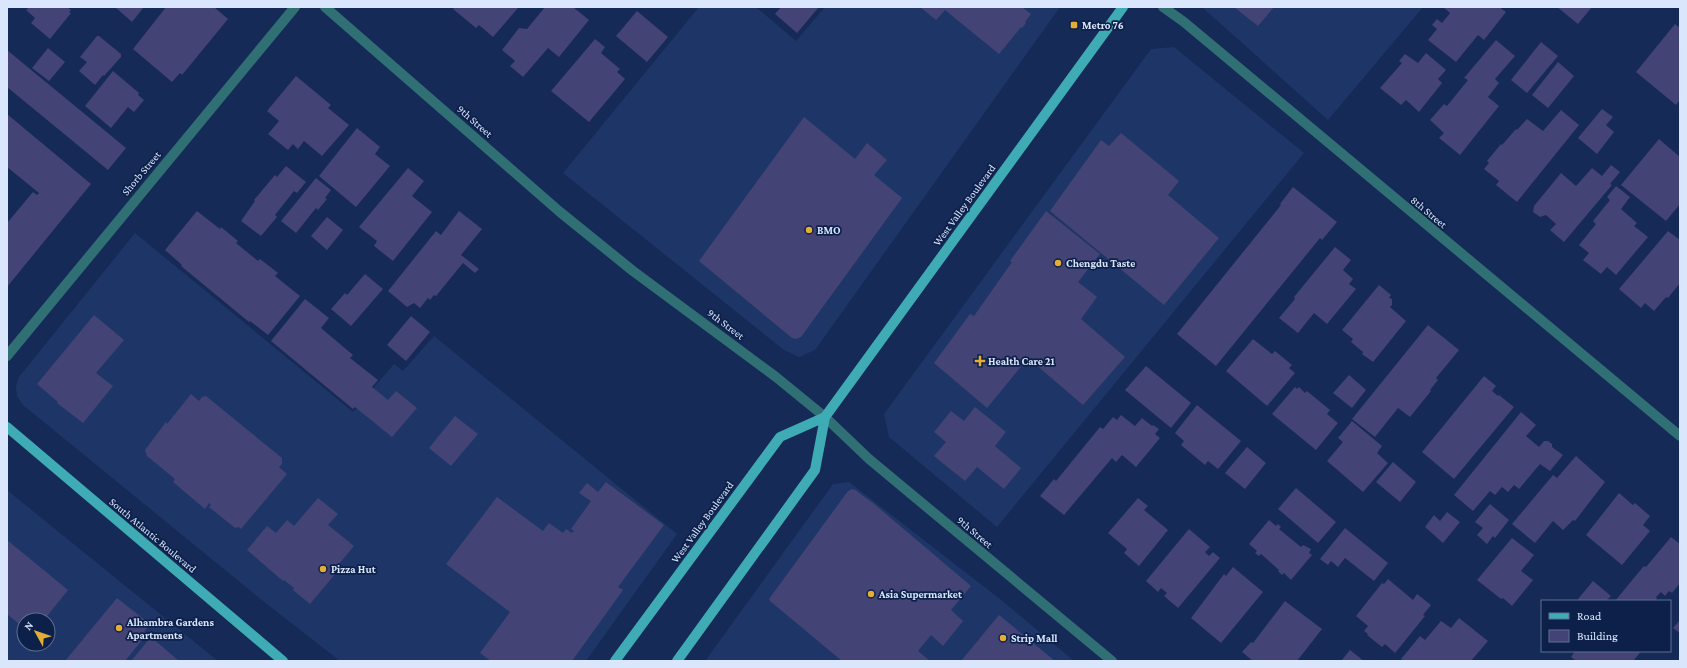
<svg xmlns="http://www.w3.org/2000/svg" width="1687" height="668" font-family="'Crimson Pro',serif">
<rect width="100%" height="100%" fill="#152a56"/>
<path fill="#1e3667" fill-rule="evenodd" d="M 699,7 L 756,7 L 796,41 L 825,7 L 1060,7 L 815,350 L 799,357 L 784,350 L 563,173 Z
M 1202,7 L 1423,7 L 1328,120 Z
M 1174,47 L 1304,153 L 997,527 L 889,437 L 884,414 L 1151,49 Z
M 135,233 L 353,412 L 394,364 L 403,371 L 434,336 L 677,534 L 586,661 L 340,661 L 263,601 L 23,405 L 17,396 L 16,386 L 19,377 Z
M 849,482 L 1005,603 L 1074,661 L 705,661 L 833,484 Z
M 7,490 L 218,661 L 7,661 ZM 24,620 L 48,620 L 48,644 L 24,644 Z"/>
<path fill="#444375" d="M 29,7 L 67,7 L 71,10 L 69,12 L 71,13 L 50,39 L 31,23 L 35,18 L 26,10 Z
M 115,7 L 144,7 L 132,22 Z
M 166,7 L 214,7 L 228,19 L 182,75 L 180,73 L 172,82 L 133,49 Z
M 455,7 L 518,7 L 518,8 L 493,37 L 479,25 L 476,28 L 453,9 Z
M 545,7 L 573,7 L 589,20 L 559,57 L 548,48 L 523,77 L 510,66 L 515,61 L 502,50 L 519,28 L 527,29 Z
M 781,7 L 819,7 L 797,33 L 775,14 Z
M 920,7 L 1022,7 L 1031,14 L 1025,22 L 1026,23 L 1022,28 L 1021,27 L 999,54 L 945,10 L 936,20 Z
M 1234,7 L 1274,7 L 1258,26 Z
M 1443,7 L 1499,7 L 1506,12 L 1484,40 L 1478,35 L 1456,62 L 1428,40 L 1437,29 L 1432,25 L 1437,19 L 1442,23 L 1450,13 Z
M 1557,7 L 1592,7 L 1578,24 Z
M 637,11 L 668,37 L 647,62 L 616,36 Z
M 1675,24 L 1680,28 L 1680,100 L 1676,105 L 1636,72 Z
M 97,36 L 99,36 L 121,54 L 121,57 L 104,76 L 103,75 L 95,85 L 79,71 L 87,62 L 80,57 Z
M 595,39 L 605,47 L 601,53 L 620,69 L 617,72 L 625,79 L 589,122 L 551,91 Z
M 1496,40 L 1515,56 L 1495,79 L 1499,83 L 1488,97 L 1499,106 L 1460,155 L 1439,138 L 1444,133 L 1430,120 L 1444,104 L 1447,106 L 1468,80 L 1464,78 Z
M 1541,42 L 1558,56 L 1527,93 L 1511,80 Z
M 48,48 L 65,62 L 49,81 L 32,68 Z
M 7,50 L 126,148 L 108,170 L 7,87 Z
M 1426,53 L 1446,70 L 1438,79 L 1442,83 L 1419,112 L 1406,100 L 1401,105 L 1380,88 L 1402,63 L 1399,61 L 1405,54 L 1418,63 Z
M 1558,62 L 1574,76 L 1548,108 L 1532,95 Z
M 113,71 L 139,93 L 138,95 L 144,100 L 134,112 L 128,107 L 111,128 L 85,106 Z
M 296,76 L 331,105 L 328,108 L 349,125 L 322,156 L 304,141 L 298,149 L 293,144 L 288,150 L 268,134 L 279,121 L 267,111 Z
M 1602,109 L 1613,117 L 1606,125 L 1614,132 L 1597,154 L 1578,138 Z
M 1561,110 L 1579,125 L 1517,202 L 1496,185 L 1499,181 L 1484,169 L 1489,163 L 1487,161 L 1501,144 L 1502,145 L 1516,129 L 1517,130 L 1527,119 L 1543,131 Z
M 7,114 L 91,184 L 7,287 L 7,223 L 33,192 L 37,195 L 39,193 L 7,167 Z
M 804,117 L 855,159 L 867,143 L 887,160 L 874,175 L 902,198 L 801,337 L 796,339 L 792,338 L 699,261 Z
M 357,128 L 380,147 L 375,154 L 390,166 L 356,207 L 319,176 Z
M 1121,133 L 1179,181 L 1168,195 L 1219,238 L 1164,305 L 1050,211 L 1101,140 L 1109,146 Z
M 1659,139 L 1680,157 L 1680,204 L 1666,221 L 1621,185 Z
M 1611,165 L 1620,172 L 1610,184 L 1612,185 L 1564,242 L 1550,230 L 1556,224 L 1546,215 L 1540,217 L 1533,212 L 1534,206 L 1561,173 L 1576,186 L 1592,168 L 1602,176 Z
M 286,166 L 306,182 L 297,193 L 294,191 L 275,215 L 277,217 L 261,236 L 241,221 L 255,201 L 254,200 L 275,175 L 277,177 Z
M 408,168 L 424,181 L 412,196 L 432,212 L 393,261 L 374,246 L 377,241 L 359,227 Z
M 316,178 L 331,190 L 325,198 L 327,199 L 318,210 L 316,208 L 296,233 L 281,221 Z
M 1616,186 L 1630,197 L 1621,209 L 1637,223 L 1634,226 L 1648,237 L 1616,275 L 1607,267 L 1601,274 L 1583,260 L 1589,253 L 1579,245 L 1596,224 L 1593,221 L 1610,200 L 1607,197 Z
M 1293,187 L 1337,222 L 1322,240 L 1320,238 L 1216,366 L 1177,334 L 1281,205 L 1280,204 Z
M 197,211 L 220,229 L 221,227 L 238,241 L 236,243 L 258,261 L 260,259 L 278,273 L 275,276 L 300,296 L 268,335 L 250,321 L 249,322 L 181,266 L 182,265 L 165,250 Z
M 459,211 L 482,229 L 461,255 L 479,269 L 475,273 L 463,263 L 436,296 L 434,295 L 430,300 L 428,298 L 420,308 L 414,303 L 407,307 L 388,291 L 436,231 L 441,235 Z
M 1046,211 L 1100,254 L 1078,282 L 1097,297 L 1081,319 L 1125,357 L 1083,405 L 1028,358 L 987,408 L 934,363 L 970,314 L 974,316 L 1012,262 L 1010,261 Z
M 327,217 L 343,230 L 327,250 L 311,236 Z
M 1668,231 L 1680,240 L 1680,283 L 1668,298 L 1666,297 L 1654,311 L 1645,303 L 1641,308 L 1619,289 Z
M 1335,247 L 1351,260 L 1343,270 L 1353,279 L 1349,284 L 1356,289 L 1327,324 L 1314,313 L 1298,333 L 1279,318 L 1295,299 L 1294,297 Z
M 365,274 L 383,289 L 351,326 L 331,309 L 345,293 L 347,295 Z
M 1379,285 L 1391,295 L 1389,298 L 1392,299 L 1392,305 L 1390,307 L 1406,321 L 1373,362 L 1362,354 L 1363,352 L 1351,342 L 1353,339 L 1342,330 Z
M 305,299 L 329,318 L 321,328 L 353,355 L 350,358 L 378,380 L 372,387 L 388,400 L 396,391 L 417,408 L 392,437 L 355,407 L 353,409 L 271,341 Z
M 94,315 L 124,340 L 96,373 L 113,386 L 83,423 L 57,403 L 58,402 L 37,384 Z
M 411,316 L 430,332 L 406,361 L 387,345 Z
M 1428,325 L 1459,350 L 1436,378 L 1438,380 L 1430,390 L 1431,391 L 1410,417 L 1398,408 L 1375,437 L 1352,419 Z
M 1253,339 L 1272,354 L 1275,351 L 1292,365 L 1289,368 L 1295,373 L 1267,406 L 1226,371 Z
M 1146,366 L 1191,403 L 1171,428 L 1125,390 Z
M 1349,375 L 1366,390 L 1352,408 L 1333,393 Z
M 1484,376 L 1496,386 L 1492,391 L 1498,396 L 1499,395 L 1514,407 L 1454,479 L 1422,452 Z
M 1295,387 L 1297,389 L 1299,387 L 1305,393 L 1307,391 L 1330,410 L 1327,414 L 1338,423 L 1316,450 L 1272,414 Z
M 191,394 L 199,401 L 202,397 L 206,396 L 282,458 L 282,464 L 279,467 L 287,474 L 241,529 L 239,527 L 235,528 L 209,507 L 211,505 L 209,503 L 205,509 L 173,482 L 175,479 L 147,456 L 145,450 L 166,422 L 167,424 Z
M 1197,405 L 1241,441 L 1218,469 L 1208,461 L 1205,465 L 1181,445 L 1184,441 L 1175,433 Z
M 975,407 L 1006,432 L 995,446 L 1021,468 L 1004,489 L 977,467 L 965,481 L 934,456 L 946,442 L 934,432 L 951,411 L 964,421 Z
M 1521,412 L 1536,425 L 1526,436 L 1539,447 L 1544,441 L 1548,441 L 1552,444 L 1552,447 L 1563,455 L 1550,471 L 1540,464 L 1519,489 L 1514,485 L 1508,492 L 1502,487 L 1495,495 L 1490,491 L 1473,511 L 1454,495 Z
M 1121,415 L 1135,426 L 1142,418 L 1152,426 L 1153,425 L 1159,429 L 1155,434 L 1160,438 L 1136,467 L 1122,455 L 1116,462 L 1112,458 L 1064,515 L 1040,496 L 1054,479 L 1056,481 L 1100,427 L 1103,429 L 1113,417 L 1117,420 Z
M 455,416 L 478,434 L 451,466 L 429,448 Z
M 1352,421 L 1382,446 L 1377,453 L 1388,463 L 1363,492 L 1327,461 L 1343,442 L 1338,438 Z
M 1247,447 L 1266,463 L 1245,489 L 1225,473 Z
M 1576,456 L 1605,482 L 1575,521 L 1573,520 L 1563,530 L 1553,521 L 1535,543 L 1512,524 L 1553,475 L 1557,478 Z
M 1393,462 L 1416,482 L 1400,502 L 1376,482 Z
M 606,482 L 664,525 L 618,587 L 623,590 L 572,661 L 491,661 L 480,653 L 510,612 L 446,564 L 497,497 L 543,531 L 549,523 L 563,533 L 566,529 L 572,533 L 574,531 L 571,529 L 591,501 L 579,493 L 587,483 L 598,492 Z
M 1296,488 L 1336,522 L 1318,543 L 1278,509 Z
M 851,489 L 853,490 L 854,489 L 873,503 L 971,586 L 951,610 L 963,621 L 943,646 L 931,635 L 918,651 L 930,661 L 842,661 L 770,601 L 769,599 L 848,491 L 849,491 Z
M 1619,493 L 1633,505 L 1635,503 L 1650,516 L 1643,525 L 1650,531 L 1622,565 L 1586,535 Z
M 318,498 L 338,514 L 328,525 L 354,546 L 339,564 L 342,566 L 310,604 L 293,590 L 294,588 L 284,580 L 283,581 L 247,550 L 267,526 L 276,533 L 287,520 L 294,526 Z
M 1138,498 L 1148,506 L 1144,510 L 1168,530 L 1139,566 L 1124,553 L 1127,549 L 1108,533 Z
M 1490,504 L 1509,520 L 1495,538 L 1493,536 L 1487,544 L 1477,535 L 1483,528 L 1475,522 Z
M 1447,512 L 1460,522 L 1443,543 L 1425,527 L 1434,515 L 1440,521 Z
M 1269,520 L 1276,526 L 1278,524 L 1281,527 L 1279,529 L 1301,547 L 1303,545 L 1311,549 L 1309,553 L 1312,555 L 1291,580 L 1284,573 L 1282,575 L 1278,571 L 1279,570 L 1261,554 L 1259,556 L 1255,553 L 1257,551 L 1249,544 Z
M 1345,528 L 1388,563 L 1374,581 L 1345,558 L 1338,567 L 1331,561 L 1328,565 L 1320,559 Z
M 1189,529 L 1210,547 L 1205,552 L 1209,556 L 1213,552 L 1220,558 L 1178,608 L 1164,596 L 1167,593 L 1161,588 L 1158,592 L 1146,581 Z
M 1671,537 L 1680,544 L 1680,583 L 1672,593 L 1669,591 L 1665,596 L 1661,592 L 1656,597 L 1657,598 L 1655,601 L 1615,601 L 1633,579 L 1644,566 L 1646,567 Z
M 1512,538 L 1534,555 L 1521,571 L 1533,580 L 1512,606 L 1503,598 L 1501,599 L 1477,580 Z
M 7,540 L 68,590 L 44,620 L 24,620 L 24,628 L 7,614 Z
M 1233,567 L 1263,592 L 1221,643 L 1191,618 L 1224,574 L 1226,576 Z
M 1388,579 L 1413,600 L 1417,594 L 1431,605 L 1423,615 L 1425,616 L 1395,653 L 1385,644 L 1382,647 L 1367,635 L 1368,634 L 1364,631 L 1368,626 L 1356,616 L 1382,583 L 1384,584 Z
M 1593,581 L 1611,596 L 1606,601 L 1580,601 L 1578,599 Z
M 117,598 L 150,624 L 144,632 L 147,634 L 125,661 L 65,661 Z
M 1285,601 L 1322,629 L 1297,661 L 1253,661 L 1242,652 L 1251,642 L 1253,643 Z
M 999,615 L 1055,661 L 961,661 Z
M 1459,618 L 1488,641 L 1471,661 L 1404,661 L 1401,659 L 1420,636 L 1425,640 L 1441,621 L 1451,628 Z
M 1680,620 L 1680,633 L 1673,628 Z
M 151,637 L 179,661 L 131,661 Z
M 1350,650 L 1364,661 L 1341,661 Z
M 1575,651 L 1638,651 L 1640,653 L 1633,661 L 1576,661 L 1571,657 Z"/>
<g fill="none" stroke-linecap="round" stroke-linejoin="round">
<path stroke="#306f74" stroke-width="10" d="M 325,7 L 560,212 L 633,271 L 776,377 L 825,417 L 869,459 L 1112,661
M 1163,7 L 1184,22 L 1680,436
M 7,356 L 295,7"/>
<path stroke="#3facb5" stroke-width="10" d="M 7,427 L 283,661
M 615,661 L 780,437 L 825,417
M 677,661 L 815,470 L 825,417 L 1123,7"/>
</g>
<g fill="#e4ae35" stroke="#0c204a" stroke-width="1.5">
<rect x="1070" y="21" width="8" height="8" rx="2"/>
<circle cx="809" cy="230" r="4"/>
<circle cx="1058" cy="263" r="4"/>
<path d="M978 355h4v4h4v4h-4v4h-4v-4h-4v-4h4z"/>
<circle cx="323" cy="569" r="4"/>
<circle cx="871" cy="594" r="4"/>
<circle cx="119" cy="628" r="4"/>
<circle cx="1003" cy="638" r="4"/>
</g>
<g text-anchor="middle" stroke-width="3.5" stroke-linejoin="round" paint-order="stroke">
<g font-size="11" font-weight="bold" fill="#d9e6fc" stroke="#0c204a" text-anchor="start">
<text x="1082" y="29">Metro 76</text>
<text x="817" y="234">BMO</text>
<text x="1066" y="267">Chengdu Taste</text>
<text x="988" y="365">Health Care 21</text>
<text x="331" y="573">Pizza Hut</text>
<text x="879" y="598">Asia Supermarket</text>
<text x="127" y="626">Alhambra Gardens<tspan x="127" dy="13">Apartments</tspan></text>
<text x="1011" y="642">Strip Mall</text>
</g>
<g font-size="11" fill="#d9e6fc" stroke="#0c204a">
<text transform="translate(475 121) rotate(41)" y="4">9th Street</text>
<text transform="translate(141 173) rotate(-50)" y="4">Shorb Street</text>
<text transform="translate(964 205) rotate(-54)" y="4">West Valley Boulevard</text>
<text transform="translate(1429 212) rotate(40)" y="4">8th Street</text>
<text transform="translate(726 324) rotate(37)" y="4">9th Street</text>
<text transform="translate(702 522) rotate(-54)" y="4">West Valley Boulevard</text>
<text transform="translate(975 532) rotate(40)" y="4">9th Street</text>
<text transform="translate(153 535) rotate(40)" y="4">South Atlantic Boulevard</text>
</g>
</g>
<rect width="1687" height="668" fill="none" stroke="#d9e6fc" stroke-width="16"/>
<rect x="1541" y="600" width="130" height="52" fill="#0c204a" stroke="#5e6f91"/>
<rect x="1549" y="613" width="20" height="6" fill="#3facb5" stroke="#5e6f91"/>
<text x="1577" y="620" font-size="12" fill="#d9e6fc">Road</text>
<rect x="1549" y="630" width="20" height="12" fill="#444375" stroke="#5e6f91"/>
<text x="1577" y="640" font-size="12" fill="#d9e6fc">Building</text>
<g transform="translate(36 632) rotate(310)"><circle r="19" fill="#0c204a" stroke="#5e6f91"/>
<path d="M0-3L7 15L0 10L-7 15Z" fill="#e4ae35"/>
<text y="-6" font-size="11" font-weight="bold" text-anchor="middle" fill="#d9e6fc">N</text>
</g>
</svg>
